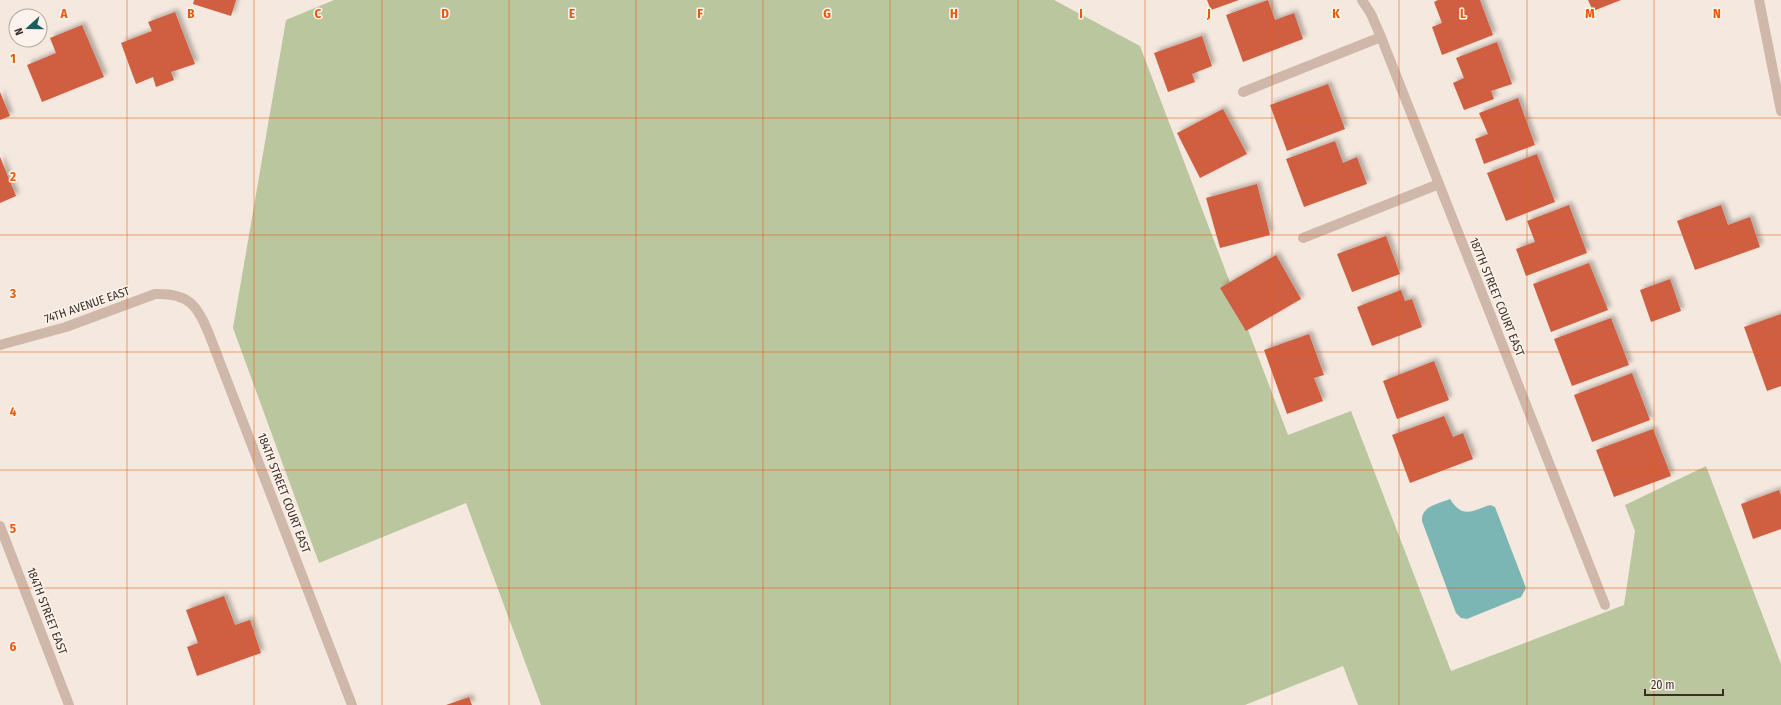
<svg xmlns="http://www.w3.org/2000/svg" width="1781" height="705" font-family="'Fira Sans Condensed',sans-serif">
<defs>
<filter id="shadow"><feDropShadow dx="3.5" dy="-3.5" stdDeviation="2" flood-color="#0004"/></filter>
</defs>
<rect width="100%" height="100%" fill="#f5e9df"/>
<path fill="#bac69d" d="M 334,0 L 1054,0 L 1140,46 L 1288,435 L 1351,411 L 1451,671 L 1624,605 L 1635,531 L 1625,505 L 1706,466 L 1781,664 L 1781,705 L 1358,705 L 1343,666 L 1245,705 L 541,705 L 466,503 L 319,563 L 233,328 L 286,20 Z"/>
<path fill="#7bb5b4" d="M 1450,499 C 1463,519 1471,511 1490,505 L 1495,507 L 1526,588 L 1521,597 L 1467,619 L 1461,618 L 1456,613 L 1422,521 C 1421,506 1438,504 1450,499 Z"/>
<path fill="#d05e42" filter="url(#shadow)" d="M 194,0 L 236,0 L 231,16 L 193,4 Z
M 1207,0 L 1239,0 L 1211,10 Z
M 1268,0 L 1275,20 L 1294,13 L 1303,39 L 1243,62 L 1226,15 Z
M 1438,0 L 1480,0 L 1493,35 L 1442,55 L 1432,27 L 1442,23 L 1434,2 Z
M 1588,0 L 1621,0 L 1593,11 Z
M 175,12 L 195,64 L 171,72 L 174,80 L 156,87 L 153,77 L 136,84 L 121,43 L 152,31 L 148,22 Z
M 82,25 L 104,77 L 42,102 L 27,65 L 56,53 L 50,38 Z
M 1202,36 L 1212,66 L 1192,74 L 1195,82 L 1168,92 L 1154,53 Z
M 1497,42 L 1512,84 L 1491,91 L 1494,99 L 1464,110 L 1453,83 L 1464,78 L 1456,58 Z
M 1328,84 L 1345,129 L 1287,151 L 1270,105 Z
M 0,92 L 10,116 L 0,120 Z
M 1518,98 L 1535,145 L 1484,164 L 1475,139 L 1488,134 L 1479,113 Z
M 1223,109 L 1247,154 L 1200,178 L 1177,133 Z
M 1335,141 L 1343,163 L 1357,157 L 1367,184 L 1304,207 L 1286,159 Z
M 1537,154 L 1555,202 L 1506,221 L 1487,173 Z
M 0,157 L 16,196 L 0,203 Z
M 1257,184 L 1270,235 L 1220,248 L 1206,198 Z
M 1569,205 L 1587,253 L 1526,276 L 1516,249 L 1535,242 L 1527,221 Z
M 1721,205 L 1728,225 L 1750,217 L 1760,247 L 1695,270 L 1677,221 Z
M 1386,236 L 1400,274 L 1352,292 L 1337,254 Z
M 1276,255 L 1301,299 L 1246,331 L 1220,288 Z
M 1589,263 L 1608,310 L 1551,332 L 1533,284 Z
M 1670,279 L 1681,311 L 1651,322 L 1640,290 Z
M 1401,290 L 1405,301 L 1412,299 L 1422,327 L 1372,346 L 1357,307 Z
M 1781,314 L 1781,386 L 1767,391 L 1744,327 Z
M 1611,318 L 1629,365 L 1572,386 L 1554,339 Z
M 1309,334 L 1324,375 L 1314,378 L 1323,401 L 1287,414 L 1264,350 Z
M 1434,361 L 1449,400 L 1397,419 L 1383,381 Z
M 1632,373 L 1650,420 L 1592,442 L 1574,395 Z
M 1444,416 L 1453,437 L 1463,433 L 1473,459 L 1410,483 L 1392,435 Z
M 1653,429 L 1671,476 L 1614,497 L 1596,450 Z
M 1779,490 L 1781,496 L 1781,529 L 1753,539 L 1741,504 Z
M 224,596 L 235,625 L 250,620 L 261,653 L 197,676 L 187,647 L 198,643 L 186,610 Z
M 469,697 L 472,705 L 446,705 Z"/>
<g fill="none" stroke-linecap="round" stroke-linejoin="round">
<path stroke="#cfb8a9" stroke-width="10" d="M 1243,92 L 1381,37
M 1303,238 L 1439,184"/>
<path stroke="#cfb8a9" stroke-width="10" d="M 1362,0 L 1371,14 L 1381,37 L 1605,605
M 1759,0 L 1781,111
M 0,345 L 66,327 L 155,294 C 188,293 197,304 209,334 L 352,705
M 0,526 L 69,705"/>
</g>
<path fill="none" stroke="#e8590c" stroke-width="1" stroke-opacity="0.55" d="M 127,0 L 127,705M 254,0 L 254,705M 382,0 L 382,705M 509,0 L 509,705M 636,0 L 636,705M 763,0 L 763,705M 890,0 L 890,705M 1018,0 L 1018,705M 1145,0 L 1145,705M 1272,0 L 1272,705M 1399,0 L 1399,705M 1527,0 L 1527,705M 1654,0 L 1654,705M 0,118 L 1781,118M 0,235 L 1781,235M 0,352 L 1781,352M 0,470 L 1781,470M 0,588 L 1781,588"/>
<g text-anchor="middle" stroke-width="3" stroke-linejoin="round" paint-order="stroke">
<g font-size="12" fill="#3b2e29" stroke="#fcf4ec">
<text transform="translate(1497 297) rotate(68)" y="4">187TH STREET COURT EAST</text>
<text transform="translate(87 305) rotate(-19)" y="4">74TH AVENUE EAST</text>
<text transform="translate(284 493) rotate(69)" y="4">184TH STREET COURT EAST</text>
<text transform="translate(47 611) rotate(69)" y="4">184TH STREET EAST</text>
</g>
</g>
<g font-size="13" text-anchor="middle" font-weight="bold" fill="#e8590c" stroke="#fcf4ec" stroke-width="3" stroke-linejoin="round" paint-order="stroke">
<text x="64" y="18">A</text>
<text x="191" y="18">B</text>
<text x="318" y="18">C</text>
<text x="445" y="18">D</text>
<text x="572" y="18">E</text>
<text x="700" y="18">F</text>
<text x="827" y="18">G</text>
<text x="954" y="18">H</text>
<text x="1081" y="18">I</text>
<text x="1209" y="18">J</text>
<text x="1336" y="18">K</text>
<text x="1463" y="18">L</text>
<text x="1590" y="18">M</text>
<text x="1717" y="18">N</text>
<text x="13" y="63">1</text>
<text x="13" y="181">2</text>
<text x="13" y="298">3</text>
<text x="13" y="416">4</text>
<text x="13" y="533">5</text>
<text x="13" y="651">6</text>
</g>
<g transform="translate(28 28) rotate(249)"><circle r="19" fill="#fcf4ec" stroke="#afa59e"/>
<path d="M0-3L7 15L0 10L-7 15Z" fill="#1b5f61"/>
<text y="-6" font-size="11" font-weight="bold" text-anchor="middle" fill="#3b2e29">N</text>
</g>
<path d="M1645 689v6h78v-6" fill="none" stroke="#3b2e29" stroke-width="2"/>
<text x="1651" y="689" font-size="12" fill="#3b2e29" stroke="#fcf4ec" stroke-width="3" paint-order="stroke">20 m</text>
</svg>
